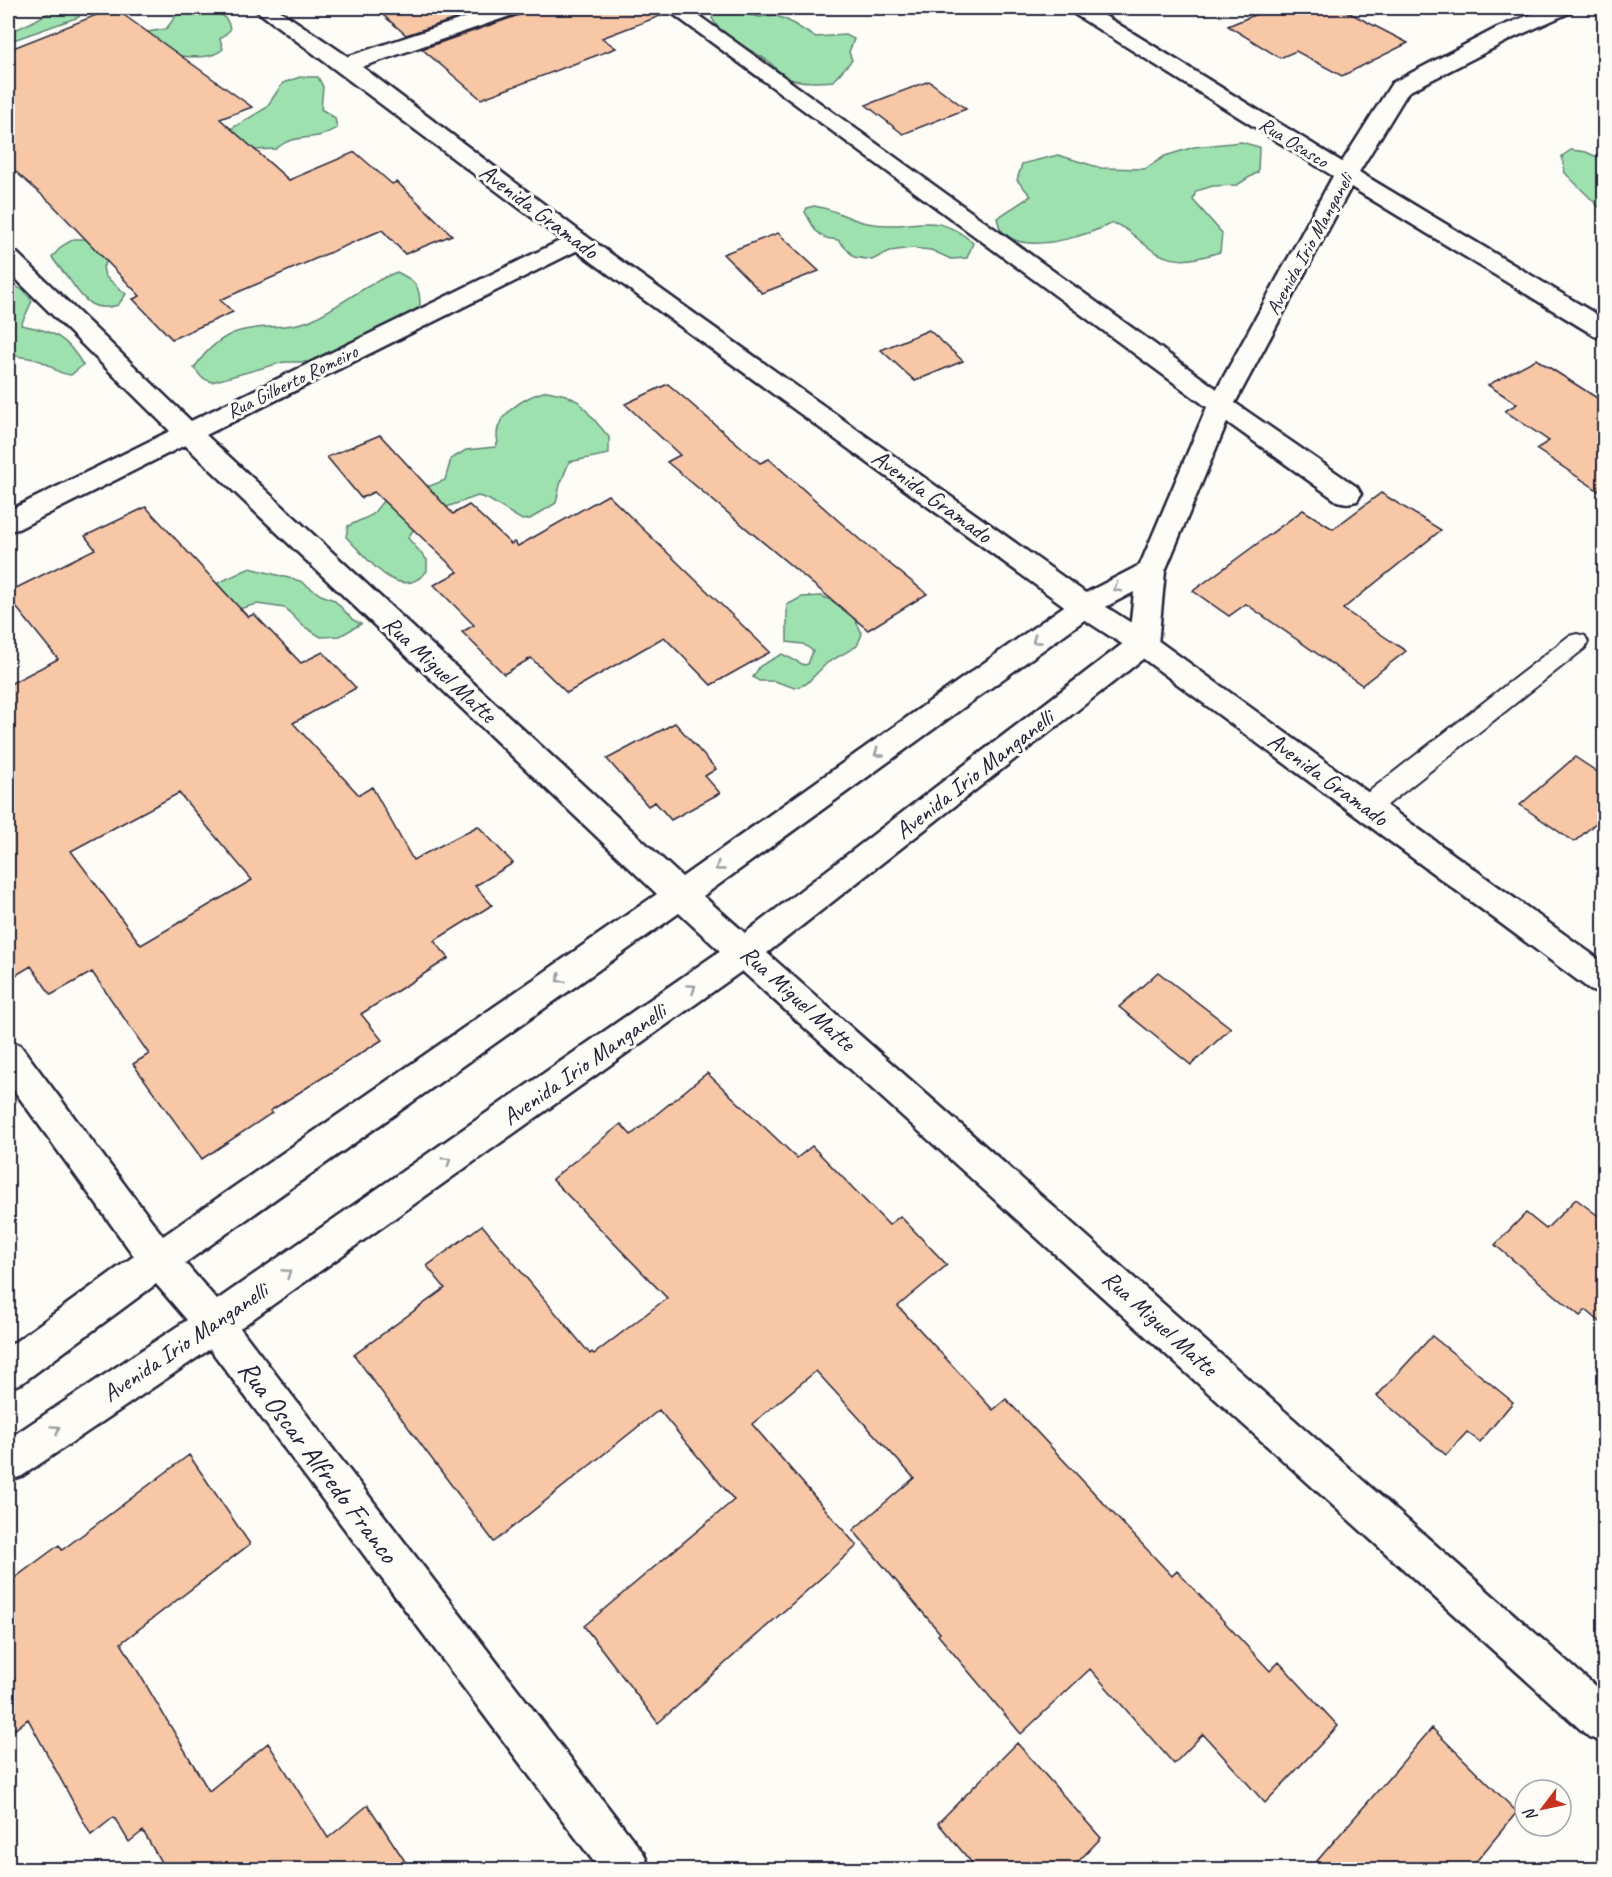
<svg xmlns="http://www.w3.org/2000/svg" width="1612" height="1877" font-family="Caveat,sans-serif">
<rect width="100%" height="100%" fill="#fdfcf7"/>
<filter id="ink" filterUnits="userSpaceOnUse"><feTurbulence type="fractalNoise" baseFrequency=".0167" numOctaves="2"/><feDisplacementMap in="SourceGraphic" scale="12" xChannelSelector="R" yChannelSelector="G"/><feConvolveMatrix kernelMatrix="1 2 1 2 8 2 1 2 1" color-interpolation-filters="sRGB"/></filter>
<g filter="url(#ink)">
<path fill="#9de2ae" stroke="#608274" stroke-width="1.5" d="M 61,8 L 75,8 L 80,13 L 79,17 L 8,42 L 8,32 C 28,27 42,14 61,8 Z
M 172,8 C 190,8 228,4 230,30 L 220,39 L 223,49 C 209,62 183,55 164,55 L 141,33 L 166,29 L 176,16 Z
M 729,9 L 759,17 L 774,15 L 787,20 L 815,37 L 846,35 L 854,39 L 849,52 L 852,60 L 833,81 C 819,82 804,83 790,79 C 782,76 775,67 768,61 C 748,47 723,41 712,18 L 716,11 Z
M 300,77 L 318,77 L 323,87 L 321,109 L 335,118 L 337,128 C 331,131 324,135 318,136 C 301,139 290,137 276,149 L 254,150 L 224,133 L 266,108 L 283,83 Z
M 1241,142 L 1259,147 L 1258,172 L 1237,185 L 1213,186 L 1196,191 L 1193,200 L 1222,233 L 1220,252 C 1191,261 1170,266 1144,244 C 1132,234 1127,228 1113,223 C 1090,234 1041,250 1015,240 C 1010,238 1004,233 1000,229 L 997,218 L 1031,196 L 1017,180 L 1022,164 L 1058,155 L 1101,168 L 1145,169 L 1165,156 L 1194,147 Z
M 1571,150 L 1586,152 L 1604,160 L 1604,212 L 1565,173 L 1562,156 Z
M 814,206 C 836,209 849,220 867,223 C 911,232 934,207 973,243 L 967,258 L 951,259 L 931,250 L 912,248 L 890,251 L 872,260 L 854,257 L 838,240 L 825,238 L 815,230 L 805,212 L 807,208 Z
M 74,239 L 90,239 L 109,258 L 103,267 L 105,276 L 126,294 L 118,305 C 94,312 85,302 72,283 C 66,274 58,267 52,257 L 62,246 Z
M 397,272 C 415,281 420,285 420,305 L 409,316 L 309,362 L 284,362 L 212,382 L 202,378 L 194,368 C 205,352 221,336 240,331 C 264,324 290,330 313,319 C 342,305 367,283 397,272 Z
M 8,283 L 24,290 L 32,301 L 21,325 C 53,331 66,336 83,365 L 71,375 C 54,372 58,370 45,363 C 33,357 20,357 8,355 Z
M 547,391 L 566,395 L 579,402 L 609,437 L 609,454 L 569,462 L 560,485 L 556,503 L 530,519 L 522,520 L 488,499 L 478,496 L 432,512 L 415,527 L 408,538 L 427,560 L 427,571 C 399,605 366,556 346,537 L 348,526 L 372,515 L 387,496 L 410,483 L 430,486 L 445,480 L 451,459 L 466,450 L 495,447 L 498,442 C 491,416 526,396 547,391 Z
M 250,568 L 300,581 L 321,595 L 334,600 L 353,620 L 361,624 L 340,636 L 321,637 L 303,626 L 285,608 L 257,604 L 235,610 L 188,597 Z
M 822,596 C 843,606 853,611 862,634 L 857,646 L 827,663 L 806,684 L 795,688 L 774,681 L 759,681 L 753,677 L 760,666 L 782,654 L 804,665 L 808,664 L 813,651 L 803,644 L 787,642 L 787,605 L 802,597 Z"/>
<path fill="#f7c7a6" stroke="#22223b" stroke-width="1.5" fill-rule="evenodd" d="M 114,8 L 252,107 L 220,119 L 289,180 L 355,152 L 392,184 L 397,182 L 452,235 L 405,254 L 382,230 L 220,300 L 233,312 L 172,339 L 133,299 L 140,296 L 51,203 L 8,165 L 8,50 Z
M 375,8 L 489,8 L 406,35 Z
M 526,8 L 663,8 L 668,13 L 602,38 L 616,48 L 481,99 L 422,49 L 522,14 Z
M 1271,8 L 1340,8 L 1408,43 L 1342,76 L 1296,51 L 1280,58 L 1228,26 Z
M 929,81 L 966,109 L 903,134 L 866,105 Z
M 778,233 L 819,271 L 762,293 L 723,254 Z
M 929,330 L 963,361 L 915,381 L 881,350 Z
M 1536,359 L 1605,403 L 1605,495 L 1536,449 L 1549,441 L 1505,411 L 1517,404 L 1488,385 Z
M 668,384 L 760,463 L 769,459 L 859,539 L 927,594 L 868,630 L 667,462 L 680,455 L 625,404 Z
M 380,435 L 453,514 L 469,505 L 511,544 L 514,542 L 518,546 L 608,495 L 770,652 L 711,685 L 664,637 L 567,693 L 531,658 L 504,674 L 462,632 L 474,625 L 434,585 L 458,572 L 374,492 L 361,498 L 327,457 Z
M 1381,493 L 1441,530 L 1343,609 L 1406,651 L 1362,685 L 1246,604 L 1229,616 L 1193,591 L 1303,510 L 1333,529 Z
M 146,507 L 248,617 L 254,614 L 301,663 L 323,652 L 356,688 L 293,723 L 359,795 L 372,787 L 413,860 L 478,826 L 513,863 L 475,886 L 492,905 L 434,941 L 449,958 L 361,1014 L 382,1040 L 270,1111 L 272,1113 L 202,1159 L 133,1064 L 149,1054 L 92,972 L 51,995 L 31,966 L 8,980 L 8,685 L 58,659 L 8,597 L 8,592 L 95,549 L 85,536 ZM 179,793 L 252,880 L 141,945 L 71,851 Z
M 675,723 L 716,769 L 705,776 L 720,793 L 671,820 L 655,802 L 648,806 L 607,759 Z
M 1575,757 L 1605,777 L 1605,815 L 1574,842 L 1520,805 Z
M 1158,972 L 1231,1028 L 1191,1065 L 1119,1007 Z
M 707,1073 L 797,1158 L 812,1146 L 889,1225 L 900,1216 L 947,1265 L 898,1306 L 993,1410 L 1006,1399 L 1172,1576 L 1177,1571 L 1270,1671 L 1279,1662 L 1338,1726 L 1265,1803 L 1203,1734 L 1174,1764 L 1090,1669 L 1021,1734 L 938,1635 L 940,1633 L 853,1530 L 914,1478 L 816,1371 L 752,1424 L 857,1546 L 658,1723 L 584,1626 L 734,1500 L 659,1410 L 494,1542 L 354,1355 L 445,1288 L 427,1266 L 482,1225 L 590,1354 L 592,1352 L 594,1354 L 667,1298 L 552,1179 L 621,1124 L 631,1135 Z
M 1576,1199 L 1605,1221 L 1605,1326 L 1586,1310 L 1580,1316 L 1495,1245 L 1526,1213 L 1546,1229 Z
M 1432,1336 L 1513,1402 L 1480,1442 L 1467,1432 L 1446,1455 L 1377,1396 Z
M 189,1455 L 250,1544 L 121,1643 L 209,1791 L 268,1743 L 328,1838 L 368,1805 L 410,1869 L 165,1869 L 143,1831 L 129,1842 L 114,1817 L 91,1835 L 28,1719 L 8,1735 L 8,1583 L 59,1545 L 62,1550 Z
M 1432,1728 L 1517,1812 L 1470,1869 L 1310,1869 Z
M 1017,1743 L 1101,1838 L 1071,1869 L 977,1869 L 938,1823 Z"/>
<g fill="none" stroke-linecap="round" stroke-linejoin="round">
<g stroke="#22223b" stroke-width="4">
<path id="lane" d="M 1577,634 L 1585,636 L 1588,642 L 1585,648 L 1376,814 L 1367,816 L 1358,814 L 1355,807 L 1358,800 L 1569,636 Z"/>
</g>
<g stroke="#22223b" stroke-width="5">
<path id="street" d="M 495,8 L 524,8 L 521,12 L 353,70 L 345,71 L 337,70 L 334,65 L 337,60 Z
M 665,8 L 688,8 L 1217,389 L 1333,176 L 1071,12 L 1068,8 L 1092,8 L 1342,162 L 1392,83 L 1497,28 L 1547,8 L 1574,8 L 1571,12 L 1513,38 L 1408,92 L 1359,172 L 1604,319 L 1604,338 L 1595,336 L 1351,187 L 1235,403 L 1357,487 L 1361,494 L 1357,501 L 1347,503 L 1337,501 L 1227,422 L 1165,571 L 1158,644 L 1153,651 L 767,953 L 1604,1694 L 1604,1743 L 1589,1737 L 742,971 L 240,1328 L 644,1854 L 650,1870 L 600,1870 L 210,1349 L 22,1476 L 8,1481 L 8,1439 L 187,1320 L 156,1284 L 22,1383 L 8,1388 L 8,1347 L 134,1256 L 8,1082 L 8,1040 L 20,1045 L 163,1236 L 657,894 L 185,445 L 18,529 L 8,531 L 8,511 L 170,431 L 8,271 L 8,251 L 17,253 L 191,421 L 570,236 L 578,234 L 586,236 L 590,241 L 586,246 L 206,435 L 682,877 L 1074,599 L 1140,565 L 1207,407 ZM 1134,592 L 1129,639 L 745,933 L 703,896 L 1094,613 ZM 679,913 L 720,951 L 217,1300 L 185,1263 Z"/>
</g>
<g stroke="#22223b" stroke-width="5">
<path id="secondary" d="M 253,8 L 276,8 L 353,60 L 586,236 L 1094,599 L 1153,637 L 1604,963 L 1604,995 L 1592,991 L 1133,651 L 1074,613 L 570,246 Z"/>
</g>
<use href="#lane" fill="#fdfcf7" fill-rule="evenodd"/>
<use href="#street" fill="#fdfcf7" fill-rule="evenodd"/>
<use href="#secondary" fill="#fdfcf7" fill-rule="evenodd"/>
</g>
<defs><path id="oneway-chevron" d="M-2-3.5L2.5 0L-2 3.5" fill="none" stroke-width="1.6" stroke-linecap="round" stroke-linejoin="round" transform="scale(1.5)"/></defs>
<g stroke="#9a9aa2">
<use href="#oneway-chevron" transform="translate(1117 588) rotate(153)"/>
<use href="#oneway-chevron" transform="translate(1036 640) rotate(144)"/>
<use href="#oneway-chevron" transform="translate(878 753) rotate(144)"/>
<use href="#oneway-chevron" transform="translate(719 867) rotate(144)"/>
<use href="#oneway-chevron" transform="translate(560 979) rotate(145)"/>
<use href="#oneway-chevron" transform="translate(692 988) rotate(-35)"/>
<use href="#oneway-chevron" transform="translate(447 1161) rotate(-35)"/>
<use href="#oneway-chevron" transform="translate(287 1273) rotate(-35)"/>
<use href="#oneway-chevron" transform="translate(56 1429) rotate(-34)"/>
</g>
</g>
<g text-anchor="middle" stroke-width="6" stroke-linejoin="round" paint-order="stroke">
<g font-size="20" fill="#22223b" stroke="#fdfcf7">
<text transform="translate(1294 142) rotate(32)" y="7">Rua Osasco</text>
<text transform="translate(1309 244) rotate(-61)" y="7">Avenida Irio Manganeli</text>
<text transform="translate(292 381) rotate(-26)" y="7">Rua Gilberto Romeiro</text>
</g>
<g font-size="24" fill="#22223b" stroke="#fdfcf7">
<text transform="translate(539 211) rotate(37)" y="8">Avenida Gramado</text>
<text transform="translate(932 496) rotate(36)" y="8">Avenida Gramado</text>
<text transform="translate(440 669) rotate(43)" y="8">Rua Miguel Matte</text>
<text transform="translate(974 774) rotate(-38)" y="8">Avenida Irio Manganelli</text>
<text transform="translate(1328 779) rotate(36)" y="8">Avenida Gramado</text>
<text transform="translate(798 998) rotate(42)" y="8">Rua Miguel Matte</text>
<text transform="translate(584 1064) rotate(-35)" y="8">Avenida Irio Manganelli</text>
<text transform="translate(1160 1323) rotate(42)" y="8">Rua Miguel Matte</text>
<text transform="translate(185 1342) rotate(-34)" y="8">Avenida Irio Manganelli</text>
</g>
<g font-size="28" fill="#22223b" stroke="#fdfcf7">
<text transform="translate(319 1461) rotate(53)" y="10">Rua Oscar Alfredo Franco</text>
</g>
</g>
<rect width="1612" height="1877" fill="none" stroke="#fdfcf7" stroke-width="30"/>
<rect x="15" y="15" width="1582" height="1847" fill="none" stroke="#22223b" stroke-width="2" filter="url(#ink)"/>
<g transform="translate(1543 1808) rotate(238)"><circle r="28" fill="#fdfcf7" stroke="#a5a5ac" stroke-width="1.5"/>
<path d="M0-4.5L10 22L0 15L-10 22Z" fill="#c8321e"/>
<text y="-9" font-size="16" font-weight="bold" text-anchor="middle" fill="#22223b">N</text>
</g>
</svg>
